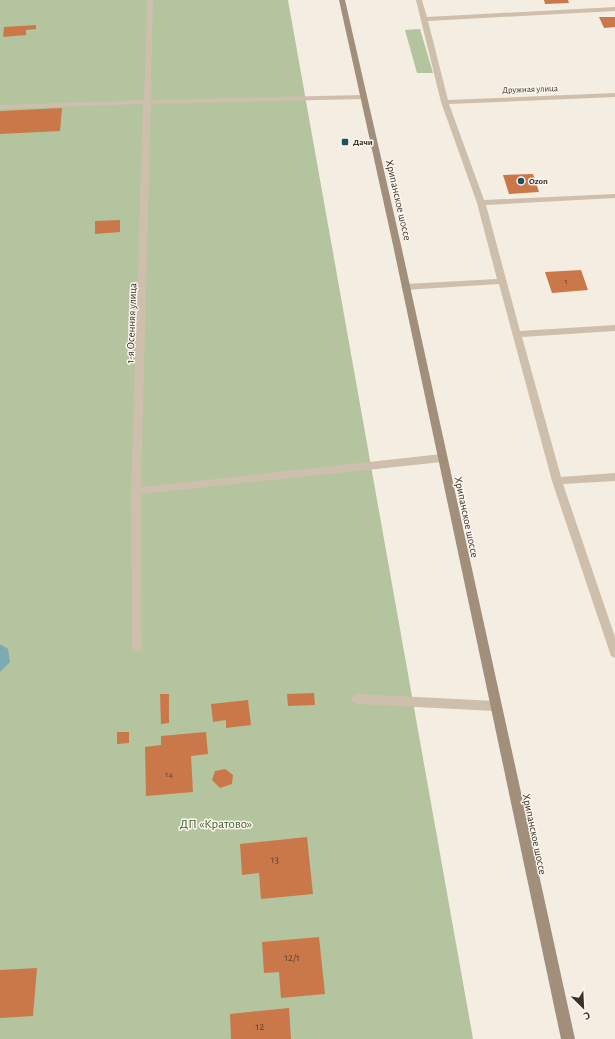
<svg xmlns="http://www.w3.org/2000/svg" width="615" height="1039" font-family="'Alegreya Sans',sans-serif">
<rect width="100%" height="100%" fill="#f4ede1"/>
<path fill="#b3c49f" d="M 0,0 L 288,0 L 473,1039 L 0,1039 Z
M 420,29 L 433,73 L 417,73 L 405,30 Z"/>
<path fill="#7eaab3" d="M 0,644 L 8,649 L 10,662 L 0,672 Z"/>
<path fill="#ca7849" d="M 544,0 L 568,0 L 569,3 L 545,4 Z
M 599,17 L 615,17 L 615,27 L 604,28 Z
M 36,25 L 36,29 L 26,30 L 26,35 L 3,37 L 4,27 Z
M 62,108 L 60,131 L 0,134 L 0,111 Z
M 533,174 L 539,192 L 509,194 L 503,175 Z
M 120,220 L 120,232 L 95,234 L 95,221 Z
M 581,270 L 588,290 L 552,293 L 545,272 Z
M 314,693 L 315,705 L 288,706 L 287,694 Z
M 160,694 L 169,694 L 169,723 L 161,724 Z
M 248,700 L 251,725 L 226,728 L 226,720 L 213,722 L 211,704 Z
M 117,732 L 129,732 L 129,743 L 117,744 Z
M 206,732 L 208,754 L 191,756 L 193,792 L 146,796 L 145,747 L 161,745 L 161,736 Z
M 225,769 L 233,775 L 232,784 L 220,788 L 212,780 L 215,771 Z
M 307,837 L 313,894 L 261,899 L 259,873 L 242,875 L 240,844 Z
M 319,937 L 325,994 L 281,998 L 279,972 L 264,973 L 262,942 Z
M 37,968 L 33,1016 L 0,1018 L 0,970 Z
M 289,1008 L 291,1039 L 231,1039 L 230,1014 Z"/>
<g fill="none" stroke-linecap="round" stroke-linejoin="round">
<path fill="#cdbfab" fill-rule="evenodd" d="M 357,694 L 495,701 L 499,703 L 501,706 L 499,709 L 495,711 L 357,704 L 353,702 L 351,699 L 353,696 Z"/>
<path fill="#cdbfab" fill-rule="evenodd" d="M 147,0 L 153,0 L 151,100 L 363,95 L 367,97 L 363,99 L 151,104 L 141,487 L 442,454 L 447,458 L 442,462 L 141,494 L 142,647 L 141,650 L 137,652 L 133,650 L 132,647 L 131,491 L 143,104 L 0,109 L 0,105 L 144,100 Z
M 416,0 L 422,0 L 427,17 L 615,7 L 615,11 L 428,21 L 448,100 L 615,93 L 615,97 L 449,104 L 484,200 L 615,194 L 615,198 L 486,205 L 520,331 L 615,325 L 615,331 L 522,337 L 561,477 L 615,473 L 615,481 L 563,484 L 615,637 L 615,658 L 611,656 L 610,653 L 552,481 L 499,284 L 405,290 L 401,287 L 405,284 L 497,279 L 477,203 L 441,102 Z"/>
<path fill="#a18f7c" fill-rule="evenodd" d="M 339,0 L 345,0 L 401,245 L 575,1039 L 561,1039 L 393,245 Z"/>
</g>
<g fill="#1e525f" stroke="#fbf7ee" stroke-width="1.5">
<rect x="341" y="138" width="8" height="8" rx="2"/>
<circle cx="521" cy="181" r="4"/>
</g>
<g text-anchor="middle" stroke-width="3" stroke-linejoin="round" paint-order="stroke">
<g font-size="9" fill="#3b322b" stroke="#fbf7ee">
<text transform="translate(530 89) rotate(-2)" y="3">Дружная улица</text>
</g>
<g font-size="9" font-weight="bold" fill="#3b322b" stroke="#fbf7ee" text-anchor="start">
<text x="353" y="145">Дачи</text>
<text x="529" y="184">Ozon</text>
</g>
<g font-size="9" fill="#5f4432">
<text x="566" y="284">1</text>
<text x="169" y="777">14</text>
</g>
<g font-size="11" fill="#3b322b" stroke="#fbf7ee">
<text transform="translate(399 200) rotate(77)" y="4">Хрипанское шоссе</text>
<text transform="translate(131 323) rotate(-88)" y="4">1-я Осенняя улица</text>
<text transform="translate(467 517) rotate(78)" y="4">Хрипанское шоссе</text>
<text transform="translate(535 834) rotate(78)" y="4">Хрипанское шоссе</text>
</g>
<g font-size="11" fill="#5f4432">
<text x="275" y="863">13</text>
<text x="292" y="961">12/1</text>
<text x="260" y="1030">12</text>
</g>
<g font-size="13" fill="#445b2d" stroke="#fbf7ee">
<text x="216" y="828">ДП «Кратово»</text>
</g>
</g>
<g transform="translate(583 1007) rotate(156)" stroke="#fbf7ee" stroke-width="3" paint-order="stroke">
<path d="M0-3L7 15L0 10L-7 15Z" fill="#3b322b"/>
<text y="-6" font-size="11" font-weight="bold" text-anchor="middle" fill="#3b322b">С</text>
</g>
</svg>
